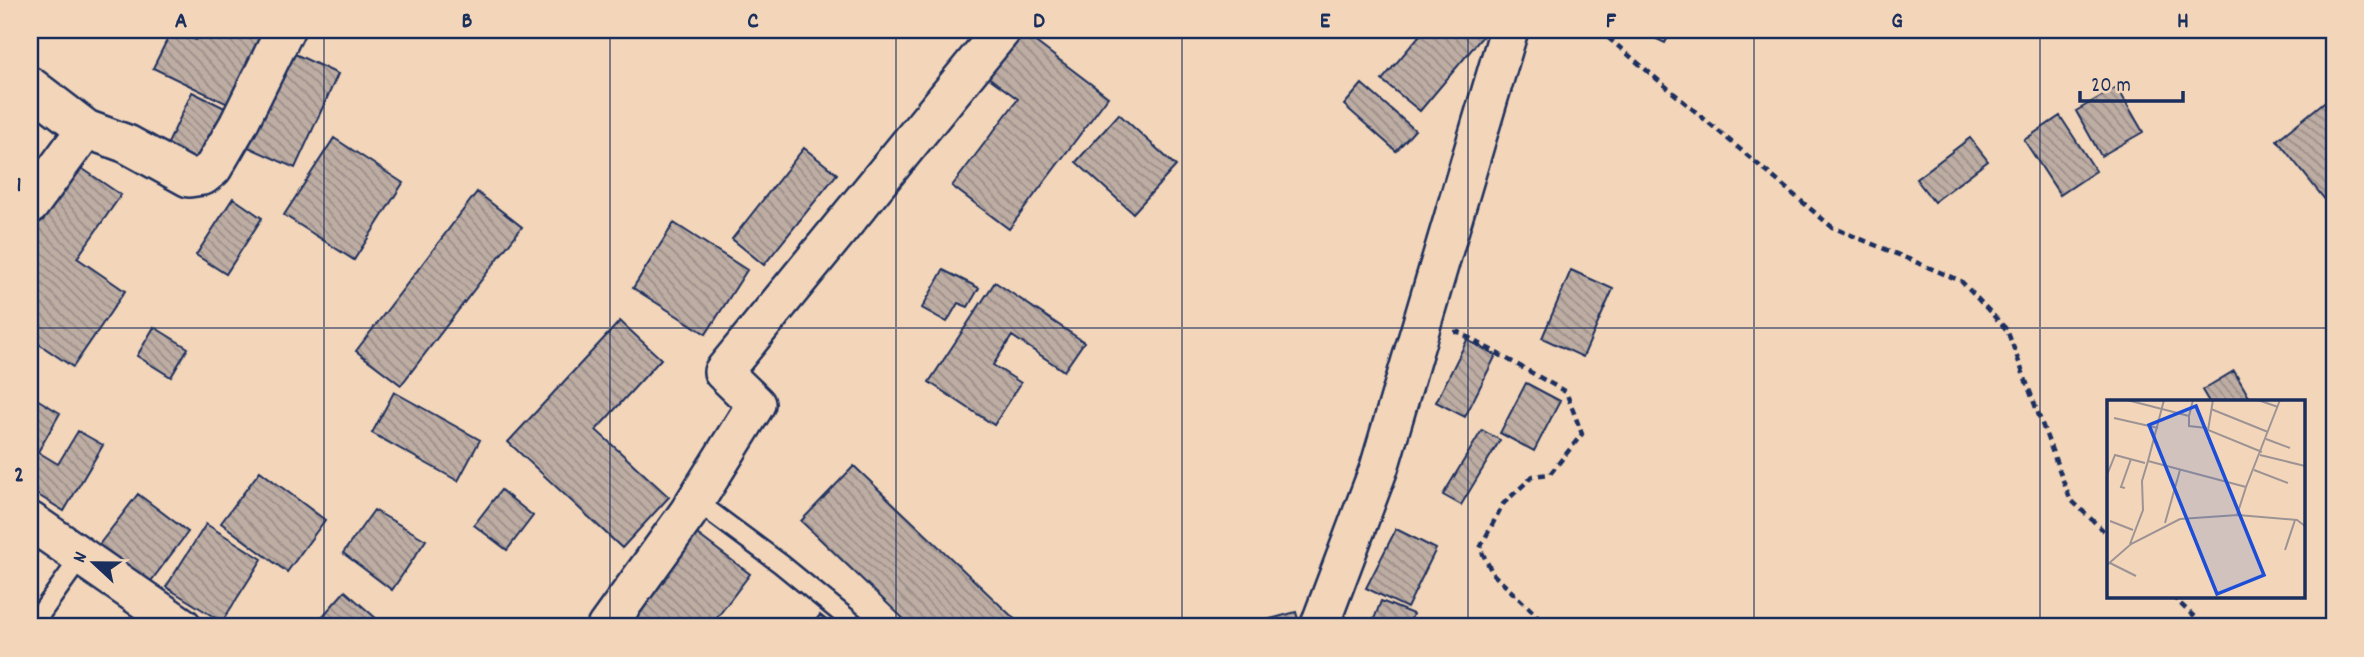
<svg xmlns="http://www.w3.org/2000/svg" width="2364" height="657" font-family="Dekko,sans-serif">
<defs>
<pattern id="building-back-hatch" width="6" height="6" patternUnits="userSpaceOnUse" patternTransform="scale(1.75)"><rect width="6" height="6" fill="#beada3"/><path d="M-1 5l2 2M0 0l6 6M5-1l2 2" fill="none" stroke="#9a8d88"/></pattern>
</defs>
<rect width="100%" height="100%" fill="#f3d6b9"/>
<filter id="ink" filterUnits="userSpaceOnUse"><feTurbulence type="fractalNoise" baseFrequency=".0143" numOctaves="2"/><feDisplacementMap in="SourceGraphic" scale="14" xChannelSelector="R" yChannelSelector="G"/><feConvolveMatrix kernelMatrix="1 2 1 2 8 2 1 2 1" color-interpolation-filters="sRGB"/></filter>
<g filter="url(#ink)">
<path fill="url(#building-back-hatch)" stroke="#1b2f5e" stroke-width="2" d="M 172,30 L 196,40 L 200,30 L 272,30 L 234,107 L 153,68 Z
M 1020,30 L 1108,97 L 1009,229 L 952,186 L 1018,99 L 981,72 Z
M 1424,30 L 1475,30 L 1483,36 L 1420,111 L 1382,80 Z
M 1638,30 L 1672,30 L 1665,43 Z
M 280,47 L 338,74 L 295,168 L 237,142 Z
M 1362,84 L 1415,130 L 1396,151 L 1344,105 Z
M 2117,87 L 2143,132 L 2101,156 L 2076,111 Z
M 192,92 L 231,111 L 202,170 L 164,152 Z
M 2334,94 L 2334,130 L 2326,137 L 2334,146 L 2334,211 L 2277,140 Z
M 1119,114 L 1176,166 L 1133,213 L 1076,162 Z
M 2060,116 L 2096,171 L 2060,195 L 2024,140 Z
M 334,138 L 403,183 L 354,260 L 284,215 Z
M 1970,138 L 1988,161 L 1934,202 L 1916,179 Z
M 804,148 L 837,174 L 764,265 L 732,239 Z
M 77,165 L 121,195 L 77,258 L 125,291 L 73,367 L 30,338 L 30,235 Z
M 477,192 L 522,227 L 401,385 L 356,351 Z
M 233,198 L 262,218 L 226,274 L 196,255 Z
M 674,223 L 747,270 L 706,334 L 633,288 Z
M 943,270 L 979,288 L 968,307 L 958,303 L 947,322 L 922,308 Z
M 1571,270 L 1613,289 L 1583,357 L 1542,338 Z
M 995,282 L 1084,342 L 1064,371 L 1012,336 L 993,365 L 1021,383 L 994,425 L 929,382 Z
M 620,321 L 661,359 L 596,430 L 669,497 L 622,548 L 508,442 Z
M 154,327 L 188,348 L 171,377 L 137,356 Z
M 1467,340 L 1496,355 L 1465,417 L 1436,402 Z
M 2234,371 L 2252,402 L 2209,402 L 2202,390 Z
M 1526,383 L 1560,401 L 1534,451 L 1500,433 Z
M 394,392 L 480,440 L 458,481 L 372,433 Z
M 35,398 L 60,413 L 38,452 L 58,464 L 78,431 L 103,445 L 64,511 L 30,490 L 30,407 Z
M 1482,430 L 1500,440 L 1461,505 L 1443,495 Z
M 854,466 L 1023,627 L 912,627 L 801,521 Z
M 260,471 L 325,520 L 287,572 L 221,523 Z
M 501,490 L 533,516 L 507,550 L 474,525 Z
M 138,494 L 188,532 L 148,585 L 98,546 Z
M 374,510 L 426,540 L 392,590 L 343,553 Z
M 206,524 L 262,559 L 222,622 L 166,587 Z
M 1396,529 L 1436,549 L 1407,608 L 1366,588 Z
M 693,531 L 750,574 L 710,627 L 620,627 Z
M 30,544 L 38,551 L 30,562 Z
M 345,591 L 386,627 L 313,627 Z
M 1381,601 L 1413,614 L 1408,627 L 1371,627 Z
M 1296,612 L 1300,627 L 1265,627 L 1263,621 Z
M 820,615 L 835,627 L 810,627 Z"/>
<g fill="none" stroke-linecap="round" stroke-linejoin="round">
<g stroke="#1b2f5e" stroke-width="23">
<path id="service" d="M 696,501 L 781,564 L 858,627
M 31,627 L 81,557"/>
</g>
<g stroke="#1b2f5e" stroke-width="42">
<path id="minor" d="M 30,86 L 86,129 L 30,205
M 86,129 L 127,144 L 189,178 L 203,176 L 213,168 L 238,125 L 285,30
M 30,521 L 183,627
M 606,627 L 688,513 L 756,404 L 723,372 L 1002,30
M 1319,627 L 1379,468 L 1509,30"/>
</g>
<path stroke="#1b2f5e" stroke-width="4.5" stroke-dasharray="7 5" stroke-linecap="butt" d="M 1599,30 L 1832,227 L 1961,281 L 2007,330 L 2070,499 L 2108,535
M 1454,332 L 1459,332 L 1566,392 L 1582,434 L 1550,474 L 1533,476 L 1503,504 L 1480,548 L 1493,574 L 1549,627
M 2172,596 L 2205,627"/>
<use href="#service" stroke="#f3d6b9" stroke-width="18"/>
<use href="#minor" stroke="#f3d6b9" stroke-width="37"/>
</g>
</g>
<path fill="none" stroke="#1b2f5e" stroke-width="2" stroke-opacity="0.55" d="M 324,30 L 324,627M 610,30 L 610,627M 896,30 L 896,627M 1182,30 L 1182,627M 1468,30 L 1468,627M 1754,30 L 1754,627M 2040,30 L 2040,627M 30,328 L 2334,328"/>
<g transform="translate(2107 400)">
<rect width="198" height="198" fill="#f3d6b9"/>
<path fill="none" stroke="#9d9395" stroke-width="2" d="M 20,0 L 82,16 L 86,0M 57,0 L 41,61 L 139,87 L 130,115M 106,0 L 101,30 L 155,52M 151,0 L 171,7M 104,9 L 161,32M 82,16 L 82,26 L 100,28M 7,18 L 51,28M 159,39 L 183,48M 153,55 L 198,66M 147,70 L 181,83M 0,75 L 8,55 L 38,63M 139,87 L 173,0M 18,88 L 14,87 L 24,59M 3,121 L 26,130M 58,123 L 73,70M 23,144 L 36,110 L 35,81 L 41,61M 178,150 L 188,120M 3,163 L 29,176M 0,165 L 24,144 L 73,119 L 131,115 L 190,120 L 198,126"/>
<path fill="#1d4ed8" fill-opacity="0.15" stroke="#1d4ed8" stroke-width="3.5" d="M 89,6 L 157,175 L 110,194 L 42,25 Z"/>
<rect width="198" height="198" fill="none" stroke="#1b2f5e" stroke-width="3.5"/>
</g>
<rect width="2364" height="657" fill="none" stroke="#f3d6b9" stroke-width="77"/>
<g transform="translate(94 563) rotate(292)" stroke="#f3d6b9" stroke-width="5" paint-order="stroke">
<path d="M0-5L12 26L0 18L-12 26Z" fill="#1b2f5e"/>
<text y="-10" font-size="19" font-weight="bold" text-anchor="middle" fill="#1b2f5e">N</text>
</g>
<path d="M2080 91v10h103v-10" fill="none" stroke="#1b2f5e" stroke-width="3.5"/>
<text x="2091" y="91" font-size="21" fill="#1b2f5e" stroke="#f3d6b9" stroke-width="5" paint-order="stroke">20 m</text>
<rect x="38" y="38" width="2288" height="580" fill="none" stroke="#1b2f5e" stroke-width="2.5"/>
<g font-size="23" text-anchor="middle" font-weight="bold" fill="#1b2f5e">
<text x="181" y="27">A</text>
<text x="467" y="27">B</text>
<text x="753" y="27">C</text>
<text x="1039" y="27">D</text>
<text x="1325" y="27">E</text>
<text x="1611" y="27">F</text>
<text x="1897" y="27">G</text>
<text x="2183" y="27">H</text>
<text x="19" y="191">1</text>
<text x="19" y="481">2</text>
</g>
</svg>
